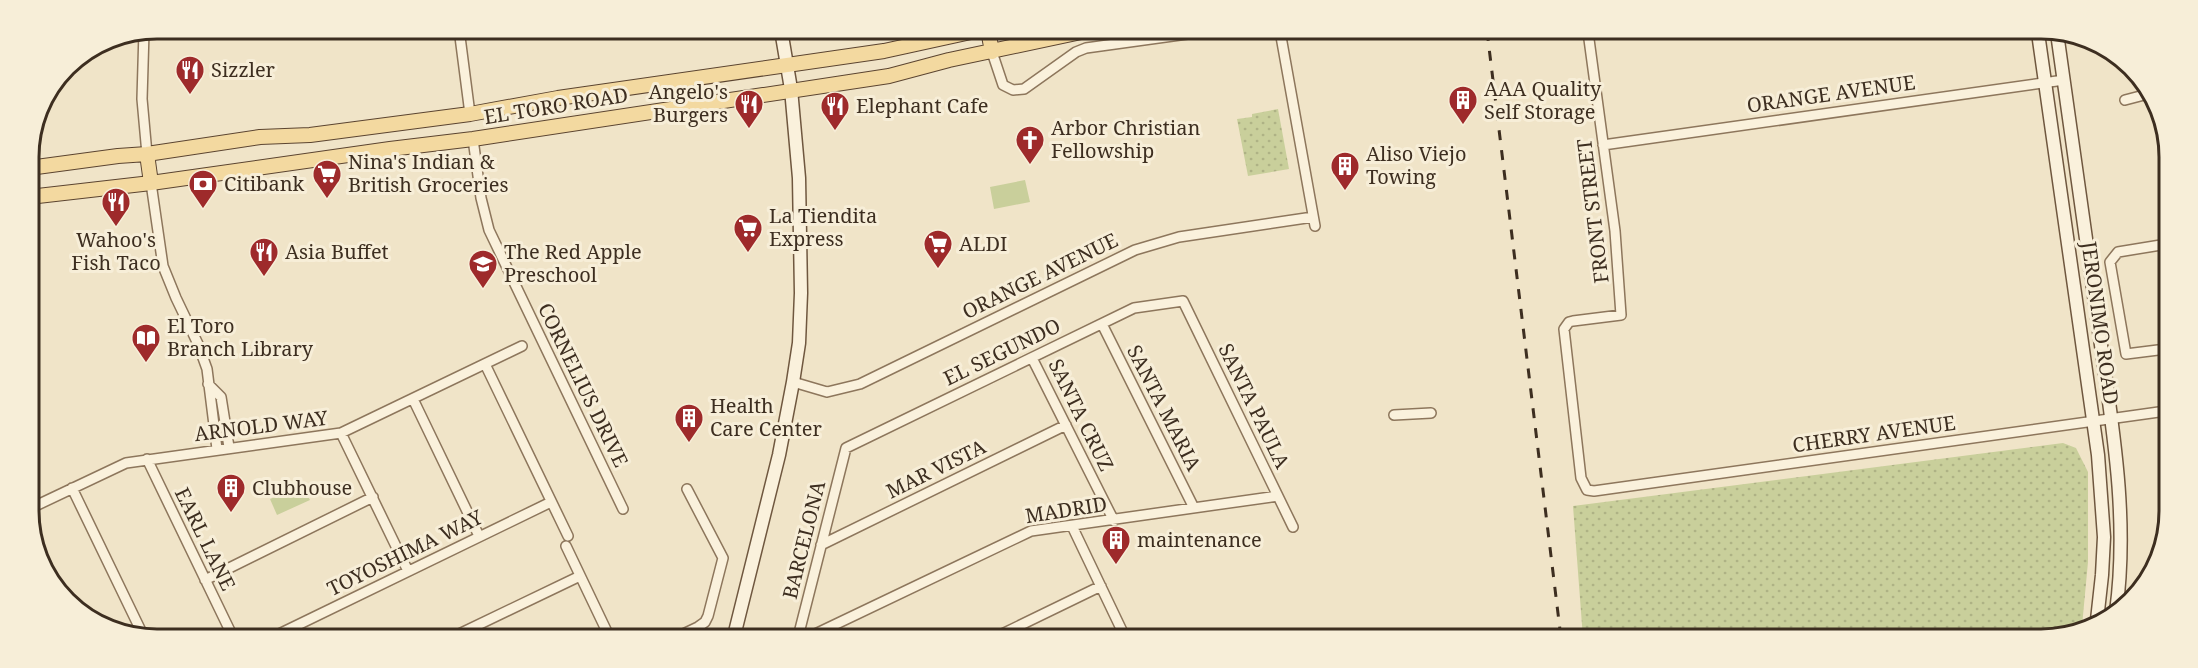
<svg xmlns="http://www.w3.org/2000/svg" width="2198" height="668" font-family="'Noto Serif',serif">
<defs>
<pattern id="grass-dots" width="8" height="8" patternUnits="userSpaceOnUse" patternTransform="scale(1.5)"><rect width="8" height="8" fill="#c9cf9b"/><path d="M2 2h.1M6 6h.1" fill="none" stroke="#aeb285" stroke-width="1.8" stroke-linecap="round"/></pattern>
</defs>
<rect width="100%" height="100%" fill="#f0e4c8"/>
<path fill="url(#grass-dots)" d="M 1278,109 L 1289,169 L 1248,176 L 1237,119 L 1252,117 L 1252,114 Z
M 2063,443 L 2076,448 L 2088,472 L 2088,562 L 2082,626 L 2049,639 L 1583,638 L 1573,506 Z"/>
<path fill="#c9cf9b" d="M 1025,180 L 1030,202 L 994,209 L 990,187 Z
M 302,485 L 310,500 L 277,515 L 270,499 Z"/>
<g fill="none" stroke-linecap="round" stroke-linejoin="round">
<g stroke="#8d765c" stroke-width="12">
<path id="minor" d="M 459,29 L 470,114
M 144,31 L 142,99 L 147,154
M 1280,31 L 1315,226
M 1588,32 L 1615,231 L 1621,315 L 1573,321 L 1569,322 L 1564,329 L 1581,478 L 1587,490 L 1594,491 L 2166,411
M 992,52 L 1003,85 L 1013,90 L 1024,89 L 1076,52 L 1086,48 L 1209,31
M 2125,100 L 2148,94
M 473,139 L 481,198 L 489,230 L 623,509
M 1603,145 L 2064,80
M 151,183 L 163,266 L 176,298 L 198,344 L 207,369 L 217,449
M 1102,324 L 1194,508
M 2166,349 L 2126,354 L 2110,262 L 2118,252 L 2167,244
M 1032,358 L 1114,521
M 485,364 L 568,536
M 793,382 L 827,392 L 860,384 L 1135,250 L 1179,237 L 1313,217
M 208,384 L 221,397 L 229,447
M 413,399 L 479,536
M 1394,415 L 1431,413
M 341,433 L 408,571
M 147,459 L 232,635
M 72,488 L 143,635
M 31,508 L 126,463 L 341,433 L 522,346
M 1072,526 L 1125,637
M 821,545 L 1066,425
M 566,546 L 609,636
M 205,580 L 373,497
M 275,636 L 551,502
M 455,636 L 580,576
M 679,636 L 698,627 L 705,622 L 708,616 L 723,558 L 687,489
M 798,637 L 846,448 L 1134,308 L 1183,301 L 1293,527
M 809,637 L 1031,531 L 1278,496
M 996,637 L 1101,586"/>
</g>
<g stroke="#6f573f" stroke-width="15">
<path id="secondary" d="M 2038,33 L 2098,455 L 2104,537 L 2102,575 L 2097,620
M 2057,33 C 2071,132 2085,231 2099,331 C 2112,424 2129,517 2116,612
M 734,636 L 779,455 L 793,382 L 799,343 L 801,293 L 799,178 L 791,89 L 781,30"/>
</g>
<g stroke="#5b4430" stroke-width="16">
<path id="primary" d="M 988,30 L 992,52
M 147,154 L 151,183
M 29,168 L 118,156 L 147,154 L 260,137 L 310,135 L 470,114 L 558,98 L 884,51 L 980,30
M 29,197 L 151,183 L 390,149 L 473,139 L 889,76 L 949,60 L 1086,31"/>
</g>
<use href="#minor" stroke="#faf1dc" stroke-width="9"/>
<use href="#secondary" stroke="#faf1dc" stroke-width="12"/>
<use href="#primary" stroke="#f3d9a0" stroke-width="14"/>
<path stroke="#3d2e20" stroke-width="3" stroke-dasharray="10 10" stroke-linecap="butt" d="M 1487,31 L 1561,638"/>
</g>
<defs>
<g id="restaurant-pin" transform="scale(1.5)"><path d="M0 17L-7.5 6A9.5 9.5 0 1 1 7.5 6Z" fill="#9e2a2b" stroke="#f7eed8"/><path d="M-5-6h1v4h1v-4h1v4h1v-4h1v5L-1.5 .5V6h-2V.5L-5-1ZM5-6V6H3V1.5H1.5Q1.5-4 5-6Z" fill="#fff"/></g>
<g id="building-pin" transform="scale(1.5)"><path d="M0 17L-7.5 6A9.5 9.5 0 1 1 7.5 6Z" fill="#9e2a2b" stroke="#f7eed8"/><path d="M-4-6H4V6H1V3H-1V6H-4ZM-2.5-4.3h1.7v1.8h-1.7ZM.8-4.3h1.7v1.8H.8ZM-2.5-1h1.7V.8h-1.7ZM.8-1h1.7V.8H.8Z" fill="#fff"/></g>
<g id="church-pin" transform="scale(1.5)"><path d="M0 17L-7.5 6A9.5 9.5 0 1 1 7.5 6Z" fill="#9e2a2b" stroke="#f7eed8"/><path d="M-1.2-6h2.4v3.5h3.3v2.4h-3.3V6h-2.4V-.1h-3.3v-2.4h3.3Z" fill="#fff"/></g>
<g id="supermarket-pin" transform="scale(1.5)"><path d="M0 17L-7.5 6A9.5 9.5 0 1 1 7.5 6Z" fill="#9e2a2b" stroke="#f7eed8"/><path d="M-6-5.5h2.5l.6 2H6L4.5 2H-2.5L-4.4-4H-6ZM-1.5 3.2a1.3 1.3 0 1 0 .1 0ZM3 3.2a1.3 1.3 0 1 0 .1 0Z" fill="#fff"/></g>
<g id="bank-pin" transform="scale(1.5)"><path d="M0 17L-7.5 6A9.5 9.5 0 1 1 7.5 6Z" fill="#9e2a2b" stroke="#f7eed8"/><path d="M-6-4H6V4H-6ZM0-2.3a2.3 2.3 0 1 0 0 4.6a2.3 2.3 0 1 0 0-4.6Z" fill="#fff"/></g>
<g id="school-pin" transform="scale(1.5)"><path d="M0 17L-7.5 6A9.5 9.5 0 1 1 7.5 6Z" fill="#9e2a2b" stroke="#f7eed8"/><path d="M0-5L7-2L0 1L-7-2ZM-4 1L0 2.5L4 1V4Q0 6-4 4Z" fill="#fff"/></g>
<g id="library-pin" transform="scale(1.5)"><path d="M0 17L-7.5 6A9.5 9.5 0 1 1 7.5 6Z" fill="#9e2a2b" stroke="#f7eed8"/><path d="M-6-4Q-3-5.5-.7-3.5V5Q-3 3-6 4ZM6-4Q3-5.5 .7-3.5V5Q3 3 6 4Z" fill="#fff"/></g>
</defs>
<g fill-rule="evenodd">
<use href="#restaurant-pin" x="190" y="70"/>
<use href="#building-pin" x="1463" y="100"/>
<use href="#restaurant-pin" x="749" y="104"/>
<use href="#restaurant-pin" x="835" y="106"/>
<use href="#church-pin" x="1030" y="140"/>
<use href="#building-pin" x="1345" y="166"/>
<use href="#supermarket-pin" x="327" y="174"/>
<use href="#bank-pin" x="203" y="184"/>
<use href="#restaurant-pin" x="116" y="202"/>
<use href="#supermarket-pin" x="748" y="228"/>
<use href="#supermarket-pin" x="938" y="244"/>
<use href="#restaurant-pin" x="264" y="252"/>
<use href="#school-pin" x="483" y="264"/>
<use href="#library-pin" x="146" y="338"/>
<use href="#building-pin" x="689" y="418"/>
<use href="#building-pin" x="231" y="488"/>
<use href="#building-pin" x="1116" y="540"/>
</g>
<g text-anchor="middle" stroke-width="6" stroke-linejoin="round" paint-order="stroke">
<g font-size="20" fill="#3d2e20" stroke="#f7eed8" text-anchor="start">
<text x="211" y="77">Sizzler</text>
<text x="1484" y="96">AAA Quality<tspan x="1484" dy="23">Self Storage</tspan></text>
<text x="728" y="99" text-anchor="end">Angelo's<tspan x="728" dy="23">Burgers</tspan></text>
<text x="856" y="113">Elephant Cafe</text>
<text x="1051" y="135">Arbor Christian<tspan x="1051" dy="23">Fellowship</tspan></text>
<text x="1366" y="161">Aliso Viejo<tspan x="1366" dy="23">Towing</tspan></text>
<text x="348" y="169">Nina's Indian &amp;<tspan x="348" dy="23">British Groceries</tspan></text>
<text x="224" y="191">Citibank</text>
<text x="769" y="223">La Tiendita<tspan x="769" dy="23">Express</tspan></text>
<text x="116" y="247" text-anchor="middle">Wahoo's<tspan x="116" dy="23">Fish Taco</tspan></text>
<text x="959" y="251">ALDI</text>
<text x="285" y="259">Asia Buffet</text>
<text x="504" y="259">The Red Apple<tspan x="504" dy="23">Preschool</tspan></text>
<text x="167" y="333">El Toro<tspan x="167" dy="23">Branch Library</tspan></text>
<text x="710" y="413">Health<tspan x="710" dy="23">Care Center</tspan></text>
<text x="252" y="495">Clubhouse</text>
<text x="1137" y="547">maintenance</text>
</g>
<g font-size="20" fill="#3d2e20" stroke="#f7eed8">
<text transform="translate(1831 94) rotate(-8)" y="7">ORANGE AVENUE</text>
<text transform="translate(556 106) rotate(-9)" y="7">EL TORO ROAD</text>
<text transform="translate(1593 211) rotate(-97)" y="7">FRONT STREET</text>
<text transform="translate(1040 276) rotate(-26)" y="7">ORANGE AVENUE</text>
<text transform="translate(2100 323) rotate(82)" y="7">JERONIMO ROAD</text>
<text transform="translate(1002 352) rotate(-26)" y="7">EL SEGUNDO</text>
<text transform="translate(583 385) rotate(64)" y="7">CORNELIUS DRIVE</text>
<text transform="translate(1254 406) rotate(64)" y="7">SANTA PAULA</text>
<text transform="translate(1164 408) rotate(63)" y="7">SANTA MARIA</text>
<text transform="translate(1081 415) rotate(64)" y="7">SANTA CRUZ</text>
<text transform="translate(261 426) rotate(-7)" y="7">ARNOLD WAY</text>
<text transform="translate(1874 434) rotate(-8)" y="7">CHERRY AVENUE</text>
<text transform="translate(936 469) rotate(-26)" y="7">MAR VISTA</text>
<text transform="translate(1066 510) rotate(-9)" y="7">MADRID</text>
<text transform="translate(205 539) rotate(64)" y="7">EARL LANE</text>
<text transform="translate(804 540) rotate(-76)" y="7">BARCELONA</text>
<text transform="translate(405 553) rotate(-26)" y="7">TOYOSHIMA WAY</text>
</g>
</g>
<path d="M0 0H2198V668H0ZM157 39H2041A118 118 0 0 1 2159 157V511A118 118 0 0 1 2041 629H157A118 118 0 0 1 39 511V157A118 118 0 0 1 157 39Z" fill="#f7eed8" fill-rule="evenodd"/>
<path fill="none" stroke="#3d2e20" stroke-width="3" d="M157 39H2041A118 118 0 0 1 2159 157V511A118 118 0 0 1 2041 629H157A118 118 0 0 1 39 511V157A118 118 0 0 1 157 39Z"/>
</svg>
